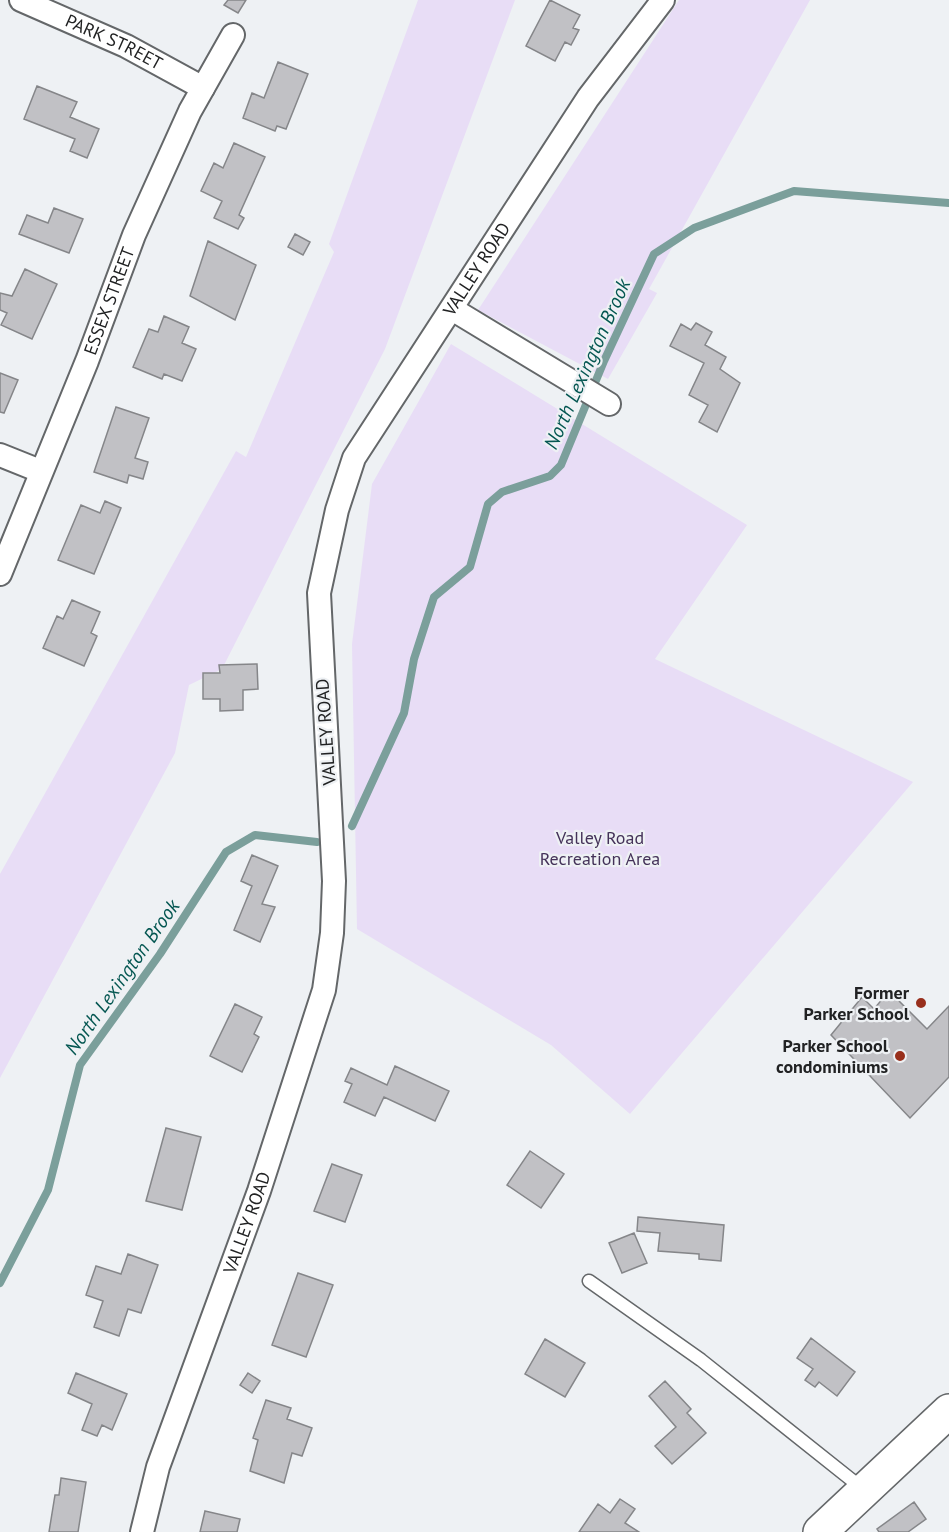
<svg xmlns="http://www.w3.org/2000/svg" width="949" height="1532" font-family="'PT Sans',sans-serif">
<rect width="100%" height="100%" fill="#eef1f4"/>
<path fill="#e8ddf6" d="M 418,0 L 515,0 L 385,349 L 222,669 L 189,685 L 175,753 L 0,1078 L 0,874 L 236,451 L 246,457 L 334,252 L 329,244 Z
M 679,0 L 810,0 L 649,289 L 657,293 L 608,379 L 478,310 Z
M 451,344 L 747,525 L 655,659 L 913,782 L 630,1114 L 551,1045 L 357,929 L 352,644 L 372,484 Z"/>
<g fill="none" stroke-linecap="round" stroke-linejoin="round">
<path stroke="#7b9f9b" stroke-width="8" d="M 352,826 L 404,713 L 414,659 L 434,597 L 470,567 L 488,504 L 502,492 L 550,476 L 561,465 L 604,361 L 654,254 L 694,228 L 794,191 L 949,203
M 0,1283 L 48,1190 L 80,1065 L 160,954 L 226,852 L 255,835 L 317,842"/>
</g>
<path fill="#c1c1c5" stroke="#858689" stroke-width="1.5" d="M 228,0 L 246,0 L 238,13 L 224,5 Z
M 550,0 L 580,15 L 573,28 L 579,30 L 571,45 L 565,42 L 555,61 L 526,46 Z
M 278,62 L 308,74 L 286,129 L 277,126 L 275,131 L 243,118 L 252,93 L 264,98 Z
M 37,86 L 77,102 L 70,117 L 99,129 L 87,158 L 70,151 L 75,139 L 24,119 Z
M 234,143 L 265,157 L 239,215 L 244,218 L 238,229 L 214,218 L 222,201 L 201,191 L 214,163 L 223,168 Z
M 54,208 L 83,219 L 69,253 L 19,234 L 27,215 L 48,223 Z
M 295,234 L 310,242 L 303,255 L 288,247 Z
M 208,241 L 256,265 L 235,320 L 190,296 Z
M 25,269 L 57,284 L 32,339 L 1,325 L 7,313 L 0,310 L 0,293 L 12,296 Z
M 164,316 L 189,327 L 182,343 L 196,349 L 182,381 L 164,374 L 162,379 L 133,367 L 149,329 L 158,332 Z
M 696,323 L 712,332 L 705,345 L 726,357 L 720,369 L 740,383 L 717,432 L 699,422 L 708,405 L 689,395 L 704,363 L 670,346 L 681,324 L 691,330 Z
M 0,373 L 18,380 L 4,413 L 0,412 Z
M 116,407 L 149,418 L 135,458 L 148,462 L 143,479 L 129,475 L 127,483 L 94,472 Z
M 105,501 L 121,508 L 94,574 L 58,560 L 81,505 L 100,513 Z
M 72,600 L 100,612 L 91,633 L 97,636 L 84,666 L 43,648 L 57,616 L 63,619 Z
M 257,664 L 258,689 L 243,690 L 243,710 L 220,711 L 220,699 L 203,699 L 203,673 L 220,673 L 219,665 Z
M 252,855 L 278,866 L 262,904 L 275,907 L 260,942 L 234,930 L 252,886 L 241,881 Z
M 889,991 L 927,1029 L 949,1006 L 949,1077 L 910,1118 L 831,1035 L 862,997 L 874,1009 Z
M 235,1004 L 262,1017 L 254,1034 L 259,1037 L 242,1072 L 210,1056 Z
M 395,1066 L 449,1091 L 435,1121 L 384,1097 L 375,1116 L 344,1102 L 352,1084 L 345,1081 L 351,1068 L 387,1085 Z
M 166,1128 L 201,1137 L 182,1210 L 146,1201 Z
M 530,1151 L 564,1174 L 541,1208 L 507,1185 Z
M 332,1164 L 362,1175 L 345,1222 L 314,1211 Z
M 638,1217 L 724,1225 L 721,1261 L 699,1259 L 699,1254 L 658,1251 L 660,1233 L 637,1231 Z
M 634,1233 L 647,1263 L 622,1273 L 609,1243 Z
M 128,1254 L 158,1265 L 141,1313 L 128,1309 L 119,1336 L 94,1327 L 103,1301 L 86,1295 L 96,1266 L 121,1274 Z
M 298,1273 L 333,1285 L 306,1357 L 272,1345 Z
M 811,1338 L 855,1372 L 837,1396 L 819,1382 L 815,1387 L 805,1380 L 813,1369 L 797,1358 Z
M 545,1339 L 585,1363 L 565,1397 L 525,1374 Z
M 76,1373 L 127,1394 L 112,1430 L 102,1425 L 97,1436 L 82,1430 L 92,1404 L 68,1393 Z
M 248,1373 L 260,1381 L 252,1393 L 240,1385 Z
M 665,1381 L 691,1409 L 687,1413 L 706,1433 L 672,1464 L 655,1446 L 676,1427 L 649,1396 Z
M 266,1400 L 291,1408 L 287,1419 L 312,1428 L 302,1456 L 292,1453 L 284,1483 L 250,1471 L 258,1440 L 253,1438 Z
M 61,1478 L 86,1482 L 78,1532 L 49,1532 L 55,1495 L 59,1495 Z
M 620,1499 L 635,1509 L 625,1523 L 639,1532 L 579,1532 L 598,1504 L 610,1513 Z
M 914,1502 L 926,1519 L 908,1532 L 879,1532 L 877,1529 Z
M 205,1511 L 240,1519 L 237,1532 L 200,1532 Z"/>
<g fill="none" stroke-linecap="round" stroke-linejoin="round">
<g stroke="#646769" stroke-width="15">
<path id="lane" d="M 589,1281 L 701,1360 L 863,1489"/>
</g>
<g stroke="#646769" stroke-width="26">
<g id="street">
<path id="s1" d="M 21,0 L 126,46 L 203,88"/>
<path d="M 452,309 L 609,404"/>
<path d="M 0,455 L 40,471"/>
<path id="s2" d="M 0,574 L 87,361 L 134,235 L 190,111 L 233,35"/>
<path id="s3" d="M 142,1532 L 158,1467 L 259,1191 L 324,990 L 332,933 L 334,881 L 319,593 L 337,510 L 354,458 L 588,98 L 663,0"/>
</g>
</g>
<g stroke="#646769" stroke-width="36">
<path id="primary" d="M 820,1532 L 949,1411"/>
</g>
<use href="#lane" stroke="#fff" stroke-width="12"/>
<use href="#street" stroke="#fff" stroke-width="22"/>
<use href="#primary" stroke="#fff" stroke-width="33"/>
</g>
<g fill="#982f1c" stroke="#eef1f4" stroke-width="2">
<circle cx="921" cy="1003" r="6"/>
<circle cx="900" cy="1056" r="6"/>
</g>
<g text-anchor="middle" stroke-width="4.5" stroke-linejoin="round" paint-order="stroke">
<g font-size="18" fill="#212223" stroke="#eef1f4">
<text dy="6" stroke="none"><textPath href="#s1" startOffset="102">PARK STREET</textPath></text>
<text dy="6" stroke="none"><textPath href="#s3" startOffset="1335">VALLEY ROAD</textPath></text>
<text dy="6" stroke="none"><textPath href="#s2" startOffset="294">ESSEX STREET</textPath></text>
<text transform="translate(326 732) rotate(-94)" y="6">VALLEY ROAD</text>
<text dy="6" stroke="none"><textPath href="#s3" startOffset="327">VALLEY ROAD</textPath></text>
</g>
<g font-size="18" fill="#443259" stroke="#eef1f4">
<text x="600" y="844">Valley Road<tspan x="600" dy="21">Recreation Area</tspan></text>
</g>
<g font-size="18" font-weight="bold" fill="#212223" stroke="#eef1f4" text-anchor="end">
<text x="909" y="999">Former<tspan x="909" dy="21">Parker School</tspan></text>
<text x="888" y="1052">Parker School<tspan x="888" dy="21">condominiums</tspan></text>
</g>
<g font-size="20" font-style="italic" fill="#055752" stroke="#eef1f4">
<text transform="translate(587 364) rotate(-66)" y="7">North Lexington Brook</text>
<text transform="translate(122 977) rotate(-55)" y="7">North Lexington Brook</text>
</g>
</g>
</svg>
